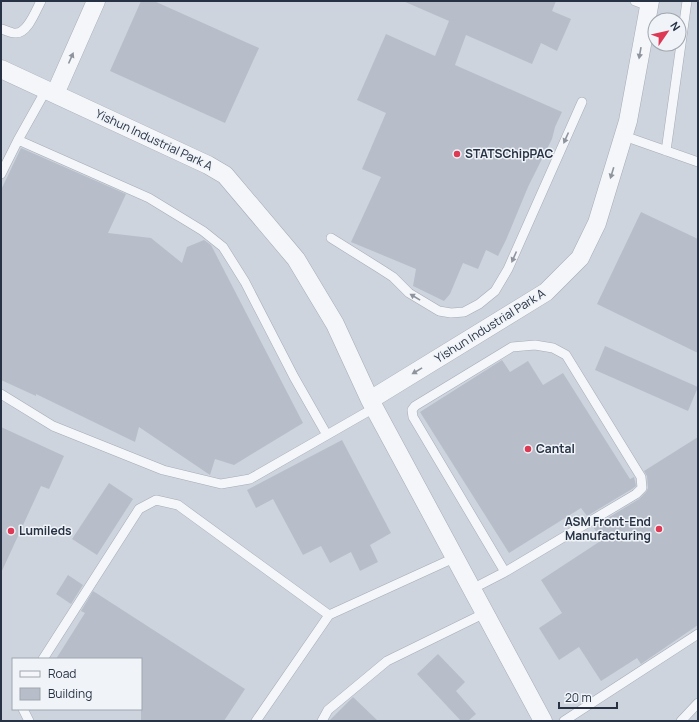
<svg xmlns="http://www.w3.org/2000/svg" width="699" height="722" font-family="Manrope,sans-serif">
<rect width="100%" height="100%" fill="#e0e5eb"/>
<path fill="#ced4dd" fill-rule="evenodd" d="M 1,1 L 698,1 L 698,721 L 1,721 ZM 655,20 L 679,20 L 679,44 L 655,44 ZM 13,659 L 141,659 L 141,709 L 13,709 Z"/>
<path fill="#b7bec9" d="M 141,1 L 154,1 L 259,48 L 225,123 L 110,71 Z
M 403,1 L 556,1 L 552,11 L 571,19 L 557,51 L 541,43 L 532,64 L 466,35 L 455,65 L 562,112 L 555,127 L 552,139 L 528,187 L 506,240 L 498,256 L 486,250 L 478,269 L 463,263 L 450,294 L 444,301 L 413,286 L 416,269 L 351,242 L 381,177 L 362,169 L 386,113 L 357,100 L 386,34 L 435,56 L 449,21 Z
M 21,148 L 126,194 L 108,233 L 151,238 L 182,263 L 187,247 L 204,240 L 211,245 L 303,423 L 234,465 L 215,459 L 210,475 L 139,427 L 135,442 L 36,394 L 36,396 L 1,380 L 1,190 Z
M 641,212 L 698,239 L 698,353 L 597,304 Z
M 605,346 L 698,387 L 688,411 L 595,370 Z
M 502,360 L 510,372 L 528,361 L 543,385 L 563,373 L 630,479 L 634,477 L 636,486 L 632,489 L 587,516 L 581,508 L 509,553 L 420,412 Z
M 1,427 L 64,456 L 49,489 L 41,486 L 1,573 Z
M 698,437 L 698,625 L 641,664 L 637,658 L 601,681 L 579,647 L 559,660 L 539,628 L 562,613 L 541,580 L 602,540 L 593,527 L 639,499 L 646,492 L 648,488 L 647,476 L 644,471 Z
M 342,440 L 391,533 L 370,545 L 378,562 L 360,571 L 351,552 L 330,563 L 321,546 L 303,555 L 273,499 L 256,508 L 247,490 Z
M 109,483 L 133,499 L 97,555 L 72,539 Z
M 68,575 L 83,585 L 71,604 L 56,594 Z
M 93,591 L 245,689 L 224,721 L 141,721 L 141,659 L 56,659 L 85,613 L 81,611 Z
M 438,654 L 465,682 L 456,691 L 476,714 L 468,721 L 461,721 L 417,674 Z
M 353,697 L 378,721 L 329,721 Z"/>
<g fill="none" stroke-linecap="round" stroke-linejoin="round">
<g stroke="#a5acb6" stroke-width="10">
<path id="service" d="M 635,1 L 649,6
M 1,29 C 6,30 12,34 16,33 C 28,33 36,10 41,1
M 624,136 L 698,162
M 18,140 L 149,198 L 203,231 L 223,247 L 245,282 L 294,377 L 327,435
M 666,151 L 687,1
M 1,174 L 18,140 L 46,90
M 331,238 L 379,268 L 393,277 L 409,293 L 439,311 L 451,313 L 464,312 L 479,304 L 495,291 L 508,269 L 582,102
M 1,394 L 53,426 L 163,470 L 221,484 L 250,479 L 374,408
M 472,589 L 505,572 L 636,494 L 642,488 L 641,477 L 566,355 L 553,348 L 535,345 L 512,347 L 415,406 L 412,410 L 413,417 L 505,572
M 43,659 L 139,509 L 156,500 L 178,505 L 329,615
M 23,709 L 29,721
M 256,721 L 329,615 L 454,558
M 322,721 L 328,710 L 387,661 L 485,613
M 564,721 L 698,634
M 681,721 L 698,703"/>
</g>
<g stroke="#a5acb6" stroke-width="19">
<path id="minor" d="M 1,69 L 208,165 L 225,175 L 296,259 L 335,324 L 370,400 L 543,721
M 55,94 L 96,1
M 370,400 L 546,292 L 580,258 L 597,223 L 628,121 L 650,1"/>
</g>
<use href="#service" stroke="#f4f6f9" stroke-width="9"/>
<use href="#minor" stroke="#f4f6f9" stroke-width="18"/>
</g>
<defs><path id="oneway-solid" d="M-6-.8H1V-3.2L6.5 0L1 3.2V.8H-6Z"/></defs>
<g fill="#8e949e">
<use href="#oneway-solid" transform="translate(640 53) rotate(100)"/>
<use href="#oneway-solid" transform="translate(71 58) rotate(-66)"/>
<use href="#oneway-solid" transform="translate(566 138) rotate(114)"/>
<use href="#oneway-solid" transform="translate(612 173) rotate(107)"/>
<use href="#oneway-solid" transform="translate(514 257) rotate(114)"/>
<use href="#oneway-solid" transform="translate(415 297) rotate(-149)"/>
<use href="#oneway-solid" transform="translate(417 371) rotate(149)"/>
</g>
<g fill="#dd3854" stroke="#f0f4f8" stroke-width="1.5">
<circle cx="457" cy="154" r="4"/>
<circle cx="528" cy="449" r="4"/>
<circle cx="659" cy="529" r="4"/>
<circle cx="11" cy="531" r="4"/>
</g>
<g text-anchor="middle" stroke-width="3" stroke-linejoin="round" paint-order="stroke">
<g font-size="12" fill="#273244" stroke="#f0f4f8">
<text transform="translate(154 140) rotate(25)" y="4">Yishun Industrial Park A</text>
<text transform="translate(490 326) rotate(-32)" y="4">Yishun Industrial Park A</text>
</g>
<g font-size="12" font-weight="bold" fill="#273244" stroke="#f0f4f8" text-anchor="start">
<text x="465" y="158">STATSChipPAC</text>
<text x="536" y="453">Cantal</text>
<text x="651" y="526" text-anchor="end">ASM Front-End<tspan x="651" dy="14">Manufacturing</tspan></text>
<text x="19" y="535">Lumileds</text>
</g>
</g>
<rect width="699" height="722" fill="none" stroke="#273244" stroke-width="4"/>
<rect x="12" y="658" width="130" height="52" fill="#f0f4f8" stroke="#a0a6b0"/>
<rect x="20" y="671" width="20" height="6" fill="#f4f6f9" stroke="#a0a6b0"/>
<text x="48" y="678" font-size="12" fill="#273244">Road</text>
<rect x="20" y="688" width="20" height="12" fill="#b7bec9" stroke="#a0a6b0"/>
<text x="48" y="698" font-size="12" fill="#273244">Building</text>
<g transform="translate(667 32) rotate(56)"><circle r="19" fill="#f0f4f8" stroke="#a0a6b0"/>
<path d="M0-3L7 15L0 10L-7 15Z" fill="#dd3854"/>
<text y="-6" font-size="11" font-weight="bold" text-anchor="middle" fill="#273244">N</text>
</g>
<path d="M559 702v6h58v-6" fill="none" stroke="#273244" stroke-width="2"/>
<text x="565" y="702" font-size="12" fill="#273244" stroke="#f0f4f8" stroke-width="3" paint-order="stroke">20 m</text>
</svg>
